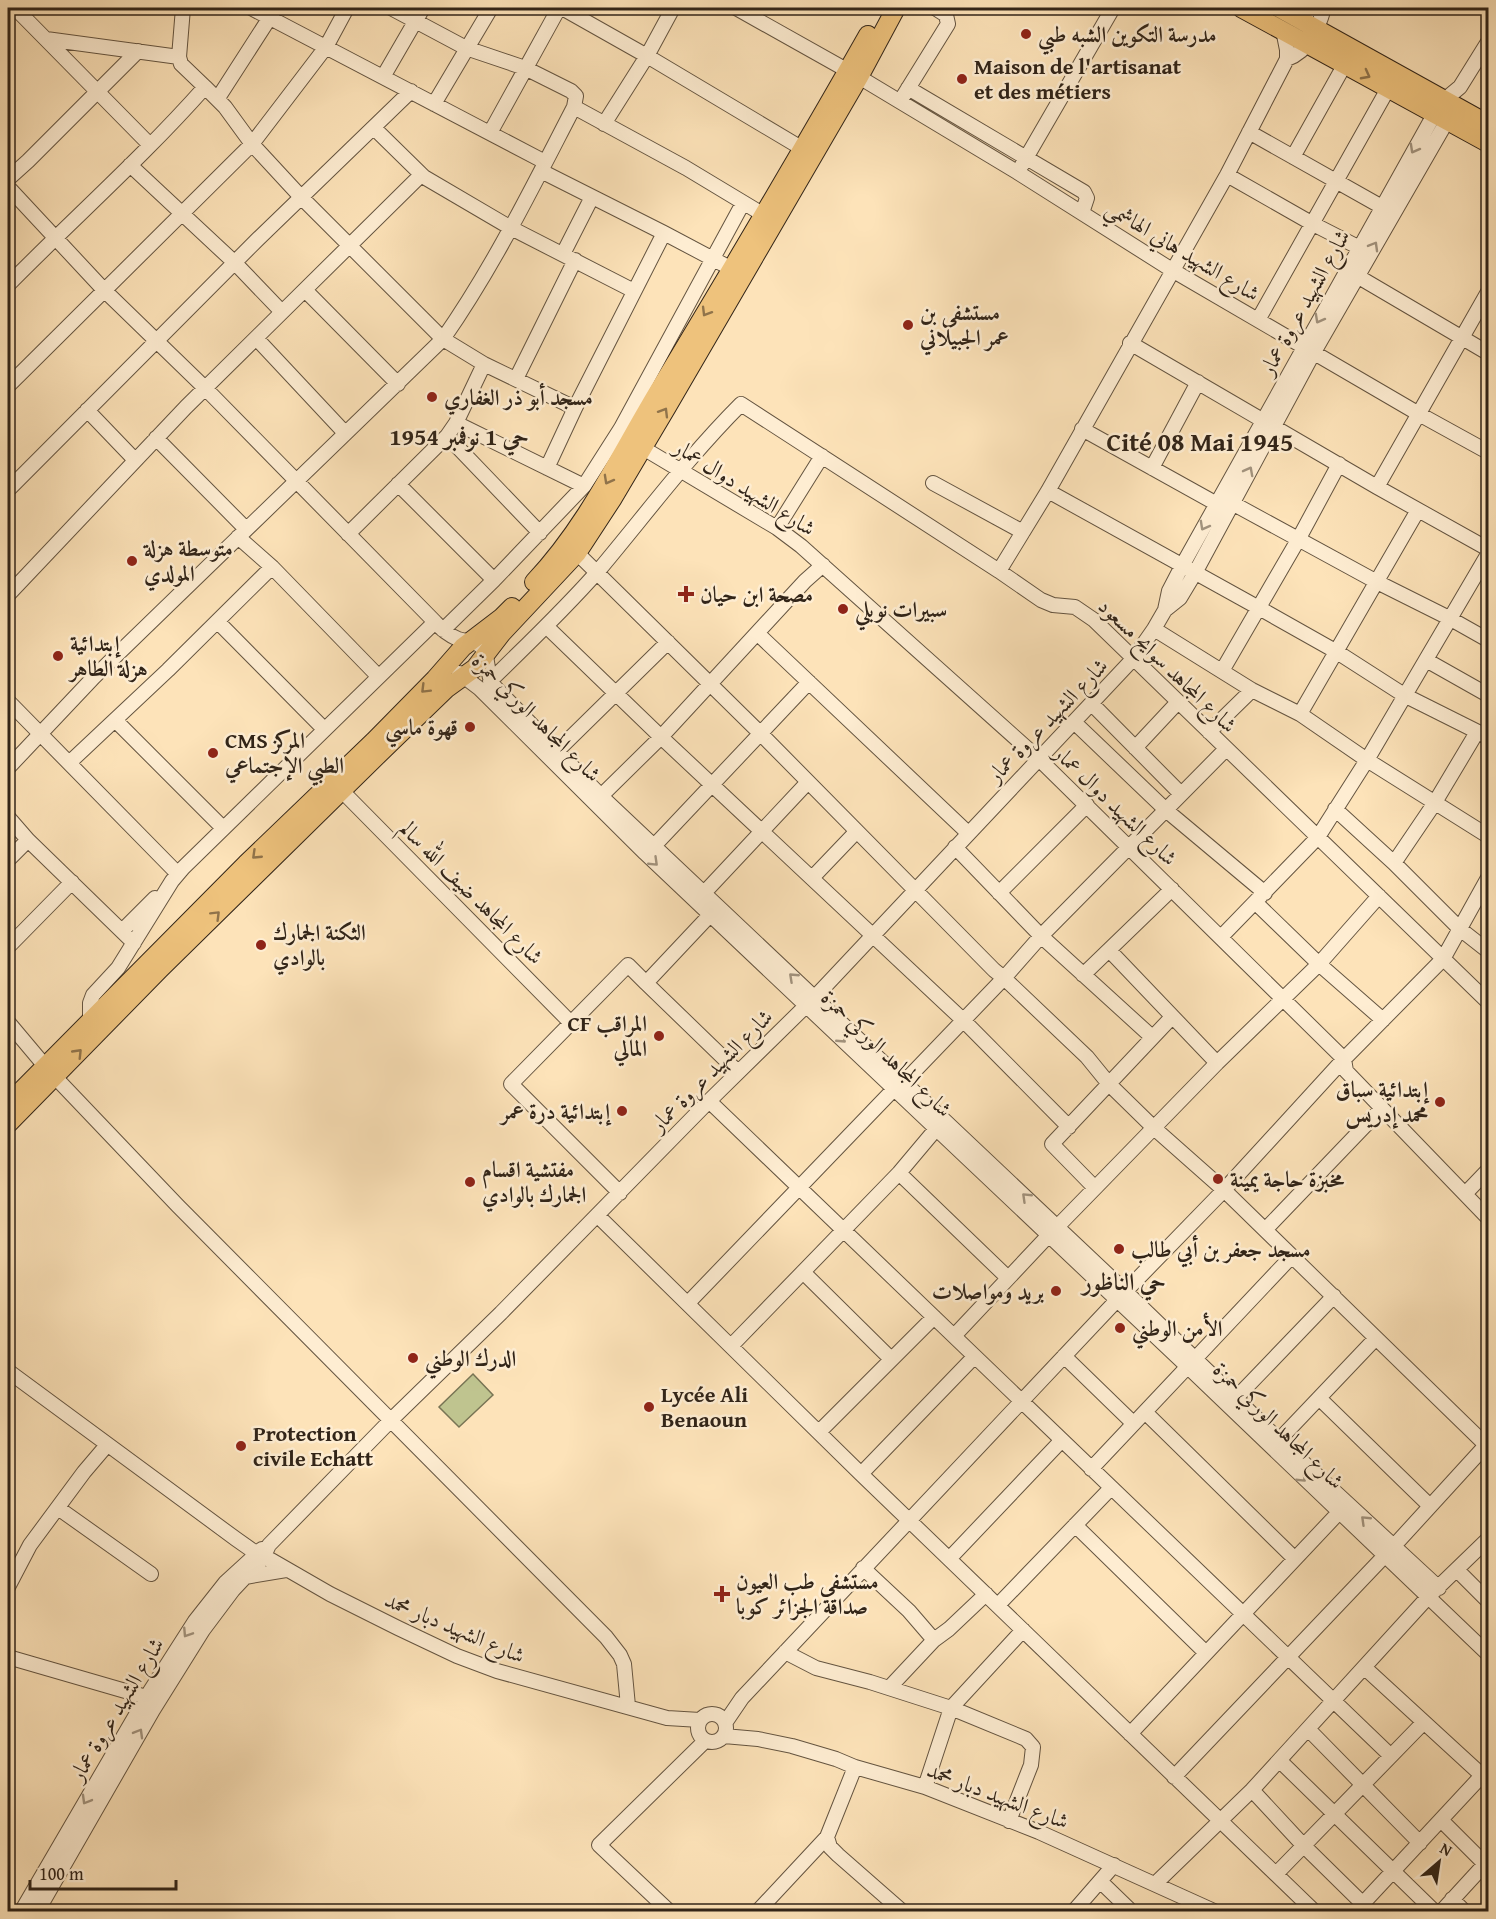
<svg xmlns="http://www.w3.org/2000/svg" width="1496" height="1919" font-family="'Gentium Book Plus',Amiri,serif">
<rect width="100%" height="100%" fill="#fde3b9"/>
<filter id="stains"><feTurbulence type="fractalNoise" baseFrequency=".00333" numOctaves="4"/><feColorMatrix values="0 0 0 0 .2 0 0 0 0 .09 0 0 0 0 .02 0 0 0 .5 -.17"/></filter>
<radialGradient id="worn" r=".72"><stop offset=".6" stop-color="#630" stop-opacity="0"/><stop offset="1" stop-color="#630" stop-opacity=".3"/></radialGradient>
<path fill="#bfc48f" stroke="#787454" stroke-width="1.5" d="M 473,1374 L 493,1395 L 459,1427 L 439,1407 Z"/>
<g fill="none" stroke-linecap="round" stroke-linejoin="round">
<g stroke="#645440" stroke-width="16">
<path id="minor" d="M 15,8 L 150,145
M 183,8 L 179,57 L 181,64 L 205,87
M 251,8 L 545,162
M 391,8 L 466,48 L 525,68 L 571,91 L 576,96 L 574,107
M 562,8 L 647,56 L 803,149
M 736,8 L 859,77 L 1017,172 L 1172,270 L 1419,414 L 1488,452
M 1300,19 L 1312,8
M 46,39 L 179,57
M 1287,59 C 1309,51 1318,29 1324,8
M 383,77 L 423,8
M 908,88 L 1084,192 L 1087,198 L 1082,213
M 904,95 L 948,24 L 946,15 L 935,8
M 218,98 L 276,8
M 434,104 L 491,8
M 604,124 L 647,56 L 673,8
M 374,128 L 424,177 L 511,228 L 634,291
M 1249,132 L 1382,207
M 490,133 L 559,8
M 1293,157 L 1345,64
M 130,165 L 235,263 L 282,312
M 1022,165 L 1113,8
M 541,171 L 664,233 L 732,269
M 1227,175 L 1313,224 L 1358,247
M 8,179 L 28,161 L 138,51
M 8,187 L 104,290 L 205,388 L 435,622 C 441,629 449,635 458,639 C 467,642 477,640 483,649 C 489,658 486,673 493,685 L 601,796 L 654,846 L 1125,1291 L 1279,1440 L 1439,1588
M 563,254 L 592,197
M 1357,276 L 1488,353
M 8,285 C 73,219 143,157 205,87 L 225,107 L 252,144 L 301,197 L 443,339 L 484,364 L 456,423 L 447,436 L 348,534
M 305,290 L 398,384
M 1258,320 L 1389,87
M 256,338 L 345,433
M 1130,343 L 1377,487 L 1488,549
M 484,364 L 575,408
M 516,379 L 575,260
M 8,386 L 252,144 L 326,47 L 347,8
M 87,410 L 135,460
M 456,423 L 584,486
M 1082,429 L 1217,504
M 447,436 L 540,533
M 156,438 L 246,529
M 643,448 L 777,528 L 801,546 L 1039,759 L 1344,1059 L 1346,1071 L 1488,1218
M 547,468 L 575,408 L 664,233
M 1152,468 L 1198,382
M 933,483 L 1023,532
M 398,484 L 494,580
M 1377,487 L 1488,292
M 8,490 L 258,239 L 411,91
M 1048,491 L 1259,608 L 1337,652 L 1404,695 L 1488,737
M 1232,503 L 1377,582 L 1449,618 L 1488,640
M 777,528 L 822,456
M 238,537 L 272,567 L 378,676
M 577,553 L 761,734 L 994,970 L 1004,978 L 1087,1057 L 1109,1084 L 1154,1128 L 1224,1190 L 1488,1447
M 999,571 L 1048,491 L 1227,175 L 1287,59 L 1287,50 L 1283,30
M 8,595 L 186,407 L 421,175
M 1165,610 L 1180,598 L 1195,573 L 1314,352 L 1451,114
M 218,622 L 324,729
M 546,626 L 661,737 L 963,1020 L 1069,1127
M 1154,629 L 1252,690 L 1300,714 L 1367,760 L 1488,836
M 443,630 L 494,580 L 584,486 L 621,428 L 743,203
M 757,633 L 968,833
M 1426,660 L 1488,695
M 1222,671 L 1298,540 L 1339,464
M 459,673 L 480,689 L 645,853 L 1188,1367 L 1488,1654
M 490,681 C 527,645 565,609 599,570 C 646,514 689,456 741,404 L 999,571 L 1041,600 L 1053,605 L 1075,607 L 1094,620 L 1488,1002
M 8,701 L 178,874
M 1092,704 L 1181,794
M 1300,714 L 1418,510
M 115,720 L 223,828
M 1074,722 L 1167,811 L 1265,893
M 1209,732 L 1252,690
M 1135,748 L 1178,702
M 557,751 L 668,642
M 69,763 L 168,670 L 272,567
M 8,768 L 94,677 L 443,339 C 494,266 533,186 574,107 L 686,168 L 764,215
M 342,791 L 571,1023
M 601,796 L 661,737 L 805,581 L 823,565
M 1335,809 L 1394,863 L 1460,929 L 1488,951
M 8,817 L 28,840 L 134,943
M 654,846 L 809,682
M 955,847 L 1041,936 L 1152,1037
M 8,860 L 28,840
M 1394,863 L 1434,804 L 1477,732
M 812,878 L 856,832
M 704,893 L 808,782
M 999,893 L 1087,805
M 1256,903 L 1319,964 L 1383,1020
M 710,915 L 646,983 L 738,1072
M 122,931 L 155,898
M 1221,937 L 1318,837 L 1367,760 L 1488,554
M 8,947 L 72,882
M 1109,950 L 1217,1063
M 1083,975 L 1172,889
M 90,1021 L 90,1003 L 93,995 L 118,968 L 172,881 L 183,868 L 435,622
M 8,1022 L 45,1066
M 55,1077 L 178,1206 L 606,1637 L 620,1655 L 624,1664 L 628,1706
M 904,1082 L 1004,978 L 1041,936 L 1226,749
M 709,1101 L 1391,1756
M 899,1173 L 1008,1278
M 1095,1188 L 1052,1144 L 1172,1017
M 620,1193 L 511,1084 L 628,965 L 646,983
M 1465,1194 L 1488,1170
M 598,1216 L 861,1474 L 1315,1912
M 1057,1227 L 1217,1063 L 1319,964 L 1379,896
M 1265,1230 L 1382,1108
M 803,1272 L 891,1359
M 688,1303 L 894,1089
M 954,1336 L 1048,1236
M 732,1345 L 899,1173 L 936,1129
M 1064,1356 L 1133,1423
M 8,1371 L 236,1539 L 263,1558 L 271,1560 L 330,1594 L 398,1628 L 457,1656 L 497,1671 L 667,1718 L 700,1720
M 1236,1398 L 1334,1296
M 1319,1398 L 1430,1506
M 1145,1412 L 1295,1559
M 819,1432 L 934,1317
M 1279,1440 L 1376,1338
M 1091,1469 L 1292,1256
M 861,1474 L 974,1357
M 58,1508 L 151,1574
M 1075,1525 L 1206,1653
M 949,1559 L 1062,1440
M 863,1568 L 909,1611 L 934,1640 L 949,1629 L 986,1594
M 1457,1570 L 1488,1601
M 245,1577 L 286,1570
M 8,1587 L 30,1545 L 84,1472 L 107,1445
M 998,1605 L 1111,1488
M 785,1652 L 816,1668 L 870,1682 L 951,1708 L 1026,1739 L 1033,1747 L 1031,1765 L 1009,1821
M 8,1657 L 153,1699
M 1365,1668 L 1487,1780
M 889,1688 L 934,1640
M698 1728a14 14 0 1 1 28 0a14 14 0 1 1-28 0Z
M 725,1723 L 742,1698 L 1117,1300 L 1224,1190 L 1344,1059 L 1443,959 L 1488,878
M 1309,1730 L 1420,1843
M 1130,1734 L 1344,1507
M 724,1736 L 758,1739 L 792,1746 L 836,1759 L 855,1767 L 925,1787 L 1039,1832 L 1216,1912
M 1280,1761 L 1435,1912
M 855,1767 L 827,1837 L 830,1847 L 838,1855 L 903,1912
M 1174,1777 L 1393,1547 L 1488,1443
M 925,1787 L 951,1708 L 1023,1630
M 1252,1790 L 1303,1845 L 1362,1903
M 1441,1820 L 1488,1867
M 1276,1874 L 1424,1722
M 1100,1881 L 1132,1912
M 1156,1883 L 1252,1790 L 1428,1597 L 1488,1539
M 1452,1899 L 1465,1912
M 21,1912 L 147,1696 L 195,1621 L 225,1583 L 262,1549
M 37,1912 L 153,1710 L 203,1630 L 233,1590 L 263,1558 L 269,1545 L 391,1420 L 501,1313 L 709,1101 L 815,997 L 1133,659 L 1154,629 L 1165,610 L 1169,591 L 1182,566 L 1435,113 L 1442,102 L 1460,87 L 1488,42
M 670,1912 L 599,1845 L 705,1741
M 757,1912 L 827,1837
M 1073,1912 L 1114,1865
M 1355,1912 L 1488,1769
M 1441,1912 L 1485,1864"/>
</g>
<g stroke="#312418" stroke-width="20">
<path id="major" d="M 1241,8 L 1488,143
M 1279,8 L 1488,124
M 534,582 C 587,526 619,457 658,392 C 729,274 800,155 868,35
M 8,1104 L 246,864 L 374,741 L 435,679 L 463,647 L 501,618 L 512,607
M 8,1124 L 160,969 L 385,748 L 446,689 L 475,668 L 502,633 L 577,553 L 613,498 L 667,407 L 859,77 L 896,8"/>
</g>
<use href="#minor" stroke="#feedd2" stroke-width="14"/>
<use href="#major" stroke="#eec27c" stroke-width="18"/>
</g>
<defs><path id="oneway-chevron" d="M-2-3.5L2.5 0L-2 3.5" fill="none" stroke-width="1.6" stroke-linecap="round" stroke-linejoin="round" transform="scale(1.5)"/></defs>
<g stroke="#90734a">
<use href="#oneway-chevron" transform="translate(1366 75) rotate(28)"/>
<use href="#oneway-chevron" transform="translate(706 312) rotate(121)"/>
<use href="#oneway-chevron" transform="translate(664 412) rotate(-59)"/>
<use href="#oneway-chevron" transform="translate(608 480) rotate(119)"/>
<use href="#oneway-chevron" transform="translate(425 689) rotate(135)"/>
<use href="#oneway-chevron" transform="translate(256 855) rotate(136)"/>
<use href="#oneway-chevron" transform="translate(216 915) rotate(-45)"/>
<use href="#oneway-chevron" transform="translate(78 1053) rotate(-46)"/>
</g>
<g stroke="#a2937e">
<use href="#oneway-chevron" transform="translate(1414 149) rotate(119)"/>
<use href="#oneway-chevron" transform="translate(1374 246) rotate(-60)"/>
<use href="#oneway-chevron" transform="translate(1319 319) rotate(119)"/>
<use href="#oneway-chevron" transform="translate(1249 471) rotate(-62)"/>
<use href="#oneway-chevron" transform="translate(1204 526) rotate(119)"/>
<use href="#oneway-chevron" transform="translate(654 862) rotate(44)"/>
<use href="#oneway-chevron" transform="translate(793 977) rotate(-137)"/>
<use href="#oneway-chevron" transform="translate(842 1039) rotate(43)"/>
<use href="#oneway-chevron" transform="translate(1026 1197) rotate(-136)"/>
<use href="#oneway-chevron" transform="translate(1302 1478) rotate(44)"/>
<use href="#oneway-chevron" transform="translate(1365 1520) rotate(-136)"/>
<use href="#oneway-chevron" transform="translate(187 1633) rotate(123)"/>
<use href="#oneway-chevron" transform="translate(139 1733) rotate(-60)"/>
<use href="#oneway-chevron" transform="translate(86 1800) rotate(120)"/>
</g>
<g fill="#8f2418" stroke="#feedd2" stroke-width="2">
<circle cx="1026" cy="34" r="6"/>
<circle cx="962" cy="79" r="6"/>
<circle cx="908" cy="325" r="6"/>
<circle cx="432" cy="397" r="6"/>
<circle cx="132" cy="561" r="6"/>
<path d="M683 585h6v6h6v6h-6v6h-6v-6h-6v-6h6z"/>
<circle cx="843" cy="609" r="6"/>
<circle cx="58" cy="656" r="6"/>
<circle cx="470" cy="727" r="6"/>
<circle cx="213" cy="753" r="6"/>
<circle cx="261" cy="945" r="6"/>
<circle cx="659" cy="1036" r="6"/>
<circle cx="1440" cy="1102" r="6"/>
<circle cx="622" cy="1111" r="6"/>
<circle cx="1218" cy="1179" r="6"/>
<circle cx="470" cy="1182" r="6"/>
<circle cx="1119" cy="1249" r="6"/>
<circle cx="1056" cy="1291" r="6"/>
<circle cx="1120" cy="1328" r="6"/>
<circle cx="413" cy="1358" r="6"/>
<circle cx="649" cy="1407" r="6"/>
<circle cx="241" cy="1446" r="6"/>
<path d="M719 1585h6v6h6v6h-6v6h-6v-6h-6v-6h6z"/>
</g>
<g text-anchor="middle" stroke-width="5" stroke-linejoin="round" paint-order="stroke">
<g font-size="22" font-weight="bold" fill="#312418" stroke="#feedd2" text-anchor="start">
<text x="1038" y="42">مدرسة التكوين الشبه طبي</text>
<text x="974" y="74">Maison de l'artisanat<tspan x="974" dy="25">et des métiers</tspan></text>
<text x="920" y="320">مستشفى بن<tspan x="920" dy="25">عمر الجبيلاني</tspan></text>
<text x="444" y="405">مسجد أبو ذر الغفاري</text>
<text x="144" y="556">متوسطة هزلة<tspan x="144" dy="25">المولدي</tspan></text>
<text x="700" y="602">مصحة ابن حيان</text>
<text x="855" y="617">سبيرات نوبلي</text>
<text x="70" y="651">إبتدائية<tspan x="70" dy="25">هزلة الطاهر</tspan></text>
<text x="458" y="735" text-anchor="end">قهوة ماسي</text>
<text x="225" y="748">CMS المركز<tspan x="225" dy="25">الطبي الإجتماعي</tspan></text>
<text x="273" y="940">الثكنة الجمارك<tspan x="273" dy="25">بالوادي</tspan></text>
<text x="647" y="1031" text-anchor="end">CF المراقب<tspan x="647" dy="25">المالي</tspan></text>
<text x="1428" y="1097" text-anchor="end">إبتدائية سباق<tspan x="1428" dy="25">محمد إدريس</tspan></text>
<text x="610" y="1119" text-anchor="end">إبتدائية درة عمر</text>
<text x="482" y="1177">مفتشية اقسام<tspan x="482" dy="25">الجمارك بالوادي</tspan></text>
<text x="1230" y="1187">مخبزة حاجة يمينة</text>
<text x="1131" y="1257">مسجد جعفر بن أبي طالب</text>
<text x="1044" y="1299" text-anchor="end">بريد ومواصلات</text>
<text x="1132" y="1336">الأمن الوطني</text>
<text x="425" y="1366">الدرك الوطني</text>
<text x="661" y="1402">Lycée Ali<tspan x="661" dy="25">Benaoun</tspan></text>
<text x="253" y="1441">Protection<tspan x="253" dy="25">civile Echatt</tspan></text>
<text x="736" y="1589">مستشفى طب العيون<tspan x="736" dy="25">صداقة الجزائر كوبا</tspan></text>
</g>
<g font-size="22" fill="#312418" stroke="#feedd2">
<text transform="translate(1183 250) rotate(31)" y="8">شارع الشهيد هاني الهاشمي</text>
<text transform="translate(1304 302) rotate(-61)" y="8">شارع الشهيد عروة عمار</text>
<text transform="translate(745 487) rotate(32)" y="8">شارع الشهيد دوال عمار</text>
<text transform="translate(1168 665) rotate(44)" y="8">شارع المجاهد سوايح مسعود</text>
<text transform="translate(537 717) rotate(45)" y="8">شارع المجاهد الوركي حمزة</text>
<text transform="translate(1047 720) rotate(-46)" y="8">شارع الشهيد عروة عمار</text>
<text transform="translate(1116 805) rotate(44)" y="8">شارع الشهيد دوال عمار</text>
<text transform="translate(472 892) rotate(45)" y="8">شارع المجاهد ضيف الله سالم</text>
<text transform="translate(887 1053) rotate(44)" y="8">شارع المجاهد الوركي حمزة</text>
<text transform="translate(711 1070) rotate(-45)" y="8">شارع الشهيد عروة عمار</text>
<text transform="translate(1279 1425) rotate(44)" y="8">شارع المجاهد الوركي حمزة</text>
<text transform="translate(455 1627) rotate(23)" y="8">شارع الشهيد دبار محمد</text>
<text transform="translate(116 1709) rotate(-59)" y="8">شارع الشهيد عروة عمار</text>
<text transform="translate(998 1795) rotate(21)" y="8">شارع الشهيد دبار محمد</text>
</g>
<g font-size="24" font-weight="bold" fill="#312418" stroke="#feedd2">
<text x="459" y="445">حي 1 نوفمبر 1954</text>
<text x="1124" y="1290">حي الناظور</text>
</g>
<g font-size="26" font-weight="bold" fill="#312418" stroke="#feedd2">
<text x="1200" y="451">Cité 08 Mai 1945</text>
</g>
</g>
<rect width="1496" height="1919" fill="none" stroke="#fde3b9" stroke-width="30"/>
<rect x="9" y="9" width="1478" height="1901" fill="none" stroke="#312418" stroke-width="3"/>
<rect x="15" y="15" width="1466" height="1889" fill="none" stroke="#312418" stroke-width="1.5"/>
<g transform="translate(1439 1862) rotate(29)" stroke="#feedd2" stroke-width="4.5" paint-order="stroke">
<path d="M0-4.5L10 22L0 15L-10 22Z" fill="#312418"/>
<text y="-9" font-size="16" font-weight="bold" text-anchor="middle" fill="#312418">N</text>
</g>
<path d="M30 1880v9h146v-9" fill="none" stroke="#312418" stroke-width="3"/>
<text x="39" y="1880" font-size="18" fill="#312418" stroke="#feedd2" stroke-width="4.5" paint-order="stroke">100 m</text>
<rect width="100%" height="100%" filter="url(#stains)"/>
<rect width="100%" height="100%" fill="url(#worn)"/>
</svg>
